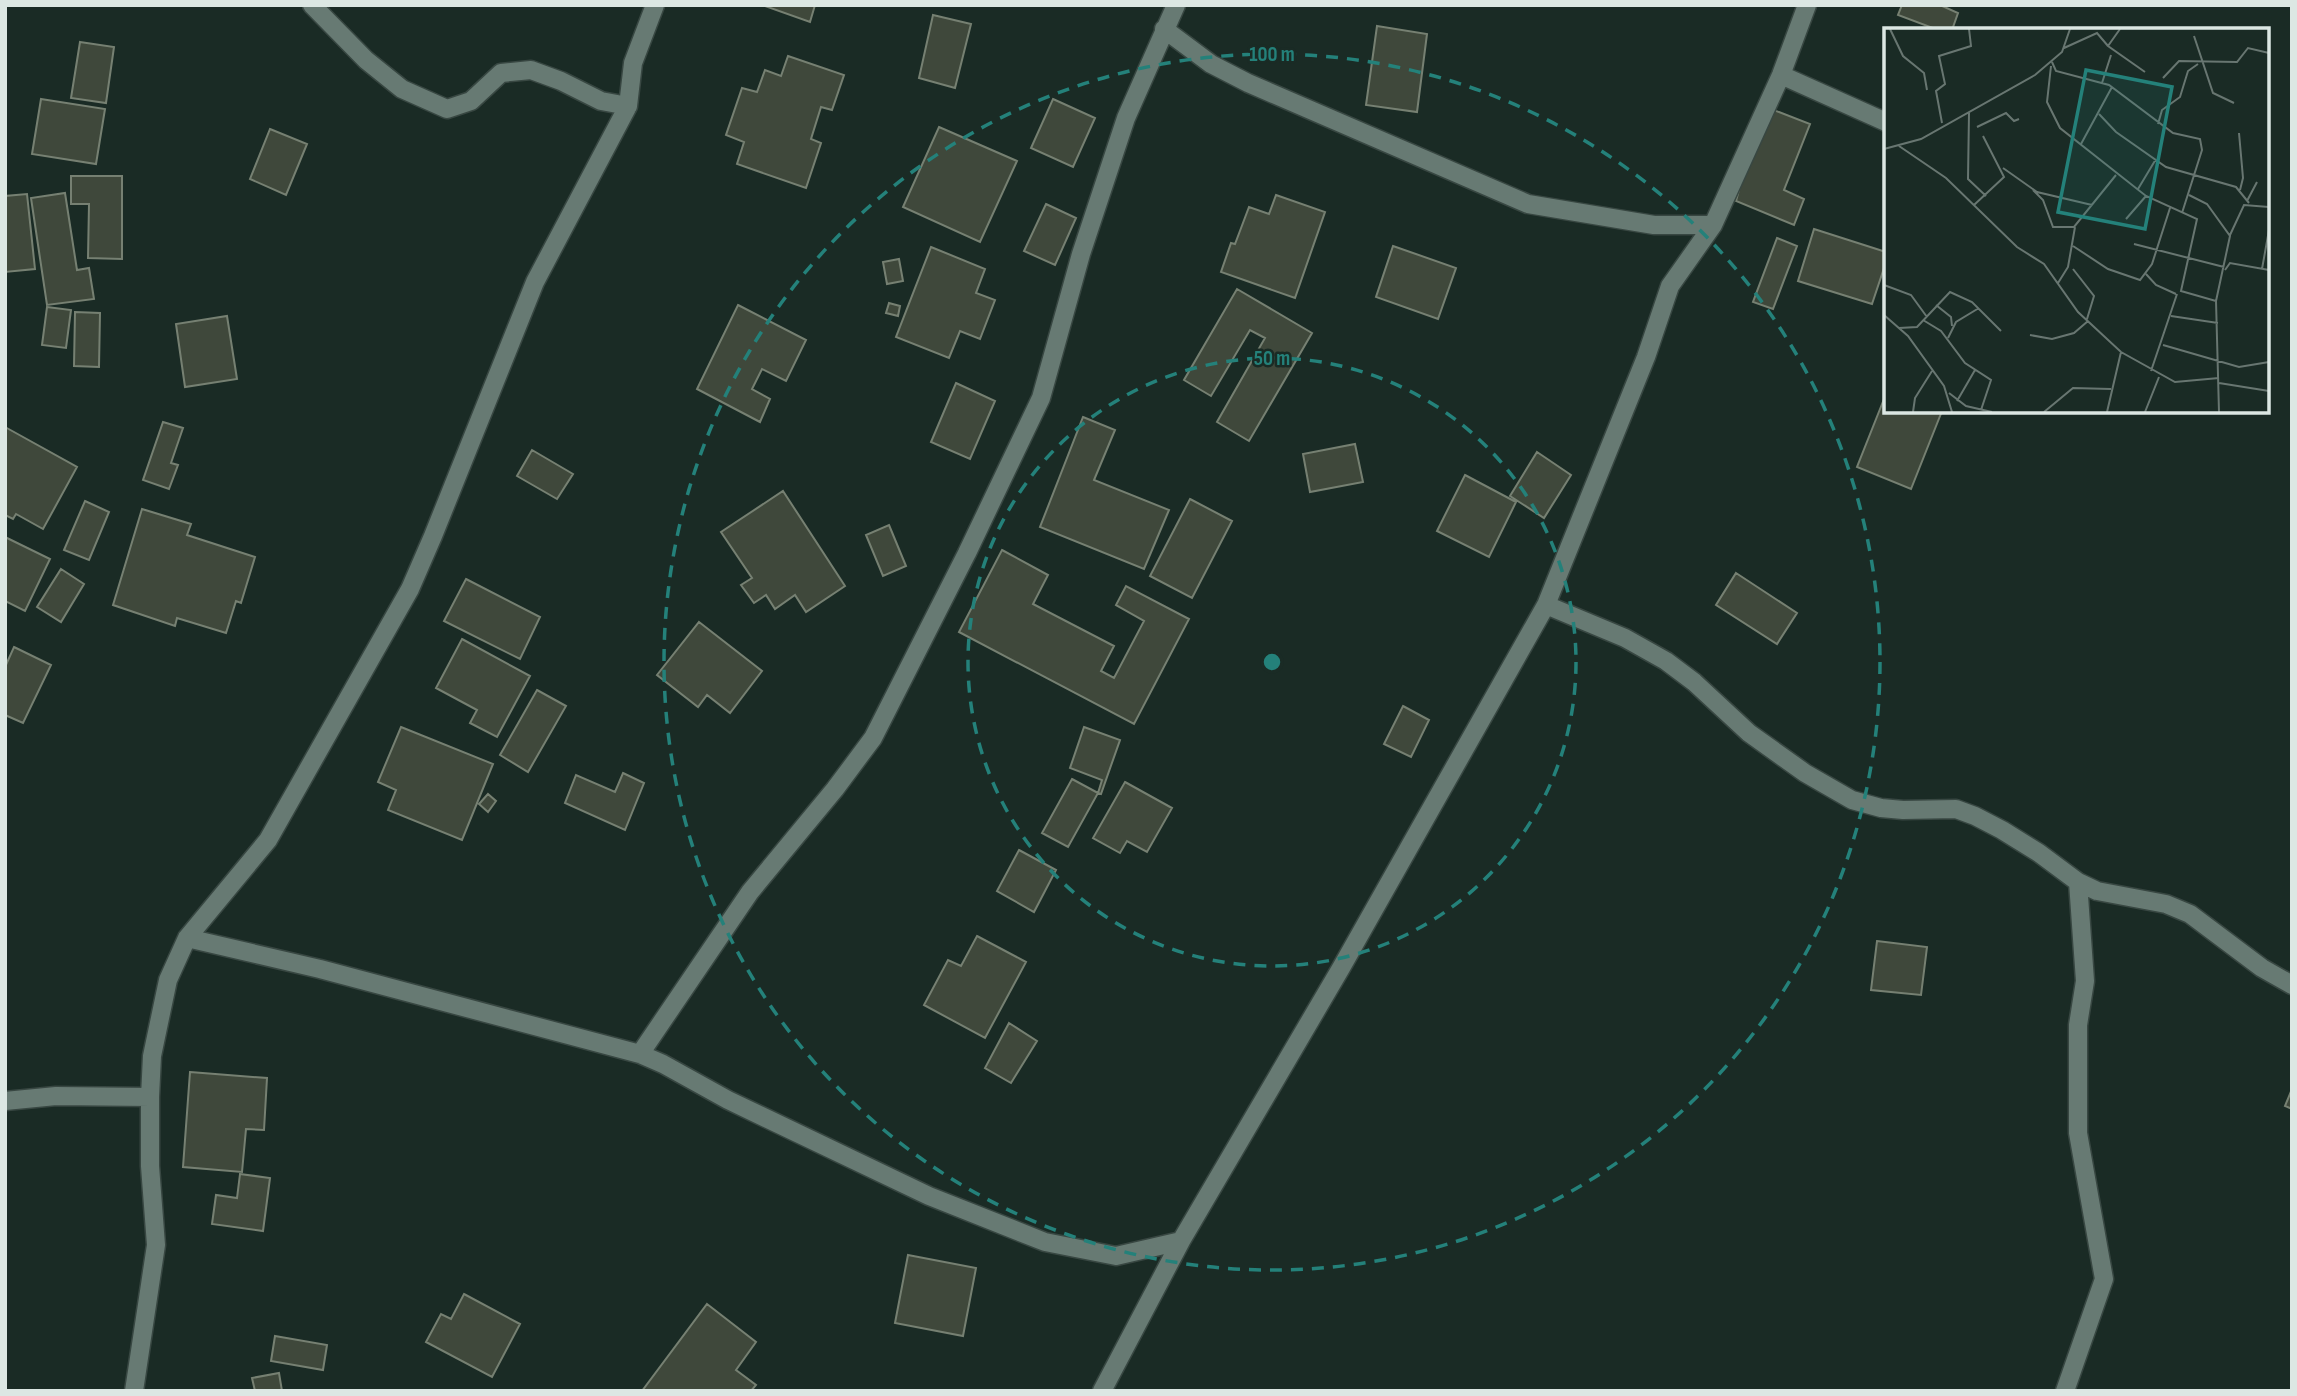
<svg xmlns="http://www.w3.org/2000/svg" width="2297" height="1396" font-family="'Sofia Sans Condensed',sans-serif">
<rect width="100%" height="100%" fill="#1a2b25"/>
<path fill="#3f483b" stroke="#768072" stroke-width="2" d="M 762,5 L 815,5 L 810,22 Z
M 1902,5 L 1940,5 L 1958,13 L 1952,30 L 1938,30 L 1898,15 Z
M 933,15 L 971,24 L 955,88 L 919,78 Z
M 1377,26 L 1427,34 L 1417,112 L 1366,105 Z
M 80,42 L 114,47 L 106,103 L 71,98 Z
M 788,56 L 844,75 L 832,110 L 821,107 L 811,139 L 821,143 L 806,188 L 737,164 L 744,142 L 726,135 L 742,88 L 757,92 L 765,70 L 781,76 Z
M 41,99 L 105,109 L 96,164 L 32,154 Z
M 1053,99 L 1095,118 L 1073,167 L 1031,148 Z
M 1771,109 L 1810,124 L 1784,190 L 1804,199 L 1794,225 L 1736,201 L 1748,156 Z
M 939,127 L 1017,161 L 980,242 L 903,207 Z
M 270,129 L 307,144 L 286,195 L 250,179 Z
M 71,176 L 122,176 L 122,259 L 88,258 L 89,204 L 71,204 Z
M 65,193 L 77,270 L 89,268 L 94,299 L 47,305 L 31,198 Z
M 27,194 L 35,269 L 5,272 L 5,196 Z
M 1276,195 L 1325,212 L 1295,298 L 1221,272 L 1231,243 L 1235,244 L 1249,207 L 1269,214 Z
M 1046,204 L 1076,218 L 1055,265 L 1024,251 Z
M 1814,229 L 1886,252 L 1886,262 L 1872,304 L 1798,281 Z
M 1777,238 L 1797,246 L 1773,309 L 1753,302 Z
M 1393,246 L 1456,268 L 1438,319 L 1376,297 Z
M 931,247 L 985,269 L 976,293 L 995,300 L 980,339 L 960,331 L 949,358 L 896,337 Z
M 899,259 L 903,281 L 887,284 L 883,262 Z
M 1237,289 L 1312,333 L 1249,441 L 1217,422 L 1265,338 L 1250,330 L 1211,396 L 1184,380 Z
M 889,303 L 900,306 L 898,316 L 886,313 Z
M 738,305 L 806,340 L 786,381 L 762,369 L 752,389 L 770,399 L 760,422 L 697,389 Z
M 47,307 L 71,310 L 66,348 L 42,345 Z
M 75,312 L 100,313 L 99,367 L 74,366 Z
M 227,316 L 237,379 L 185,387 L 176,324 Z
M 956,383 L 995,401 L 970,459 L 931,442 Z
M 1886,394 L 1886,411 L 1942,411 L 1911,489 L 1857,467 Z
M 1083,417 L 1115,430 L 1094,480 L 1169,510 L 1144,569 L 1040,527 Z
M 163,422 L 183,428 L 171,463 L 178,465 L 169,489 L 143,480 Z
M 5,427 L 77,467 L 43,529 L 16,514 L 13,519 L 5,515 Z
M 1355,444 L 1363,482 L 1310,492 L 1303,454 Z
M 532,450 L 573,474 L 557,499 L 517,476 Z
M 1537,452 L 1571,475 L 1544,518 L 1510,496 Z
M 1465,475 L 1516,502 L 1489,557 L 1437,531 Z
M 783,491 L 845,586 L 806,612 L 795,595 L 775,609 L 766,595 L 754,603 L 741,585 L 752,578 L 721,532 Z
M 1190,499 L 1232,521 L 1192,598 L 1150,576 Z
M 85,501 L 109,512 L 89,560 L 64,550 Z
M 142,509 L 191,524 L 187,535 L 255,557 L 241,603 L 236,601 L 226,633 L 177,618 L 175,626 L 113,605 Z
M 889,525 L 906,566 L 883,576 L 866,535 Z
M 5,537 L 50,559 L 25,611 L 5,601 Z
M 1002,550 L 1048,575 L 1033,604 L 1114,646 L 1101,671 L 1114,678 L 1144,621 L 1116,605 L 1126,586 L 1189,619 L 1134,724 L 959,632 Z
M 61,569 L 84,584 L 61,622 L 37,607 Z
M 1736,573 L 1797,613 L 1777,644 L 1716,605 Z
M 466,579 L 540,617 L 520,659 L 444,621 Z
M 699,622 L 762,671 L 730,713 L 707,695 L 698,707 L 657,675 Z
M 462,639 L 530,676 L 497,737 L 470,723 L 477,710 L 436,688 Z
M 14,647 L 51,665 L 23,723 L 5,715 L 5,667 Z
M 537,690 L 566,706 L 528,772 L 500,755 Z
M 1403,706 L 1429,720 L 1411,757 L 1384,744 Z
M 401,727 L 493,764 L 462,840 L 388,810 L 396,790 L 378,782 Z
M 1084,727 L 1120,740 L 1101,794 L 1098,793 L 1102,780 L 1070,768 Z
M 623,773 L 644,783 L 625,830 L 565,803 L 576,775 L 615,792 Z
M 1072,779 L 1098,793 L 1068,847 L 1042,833 Z
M 1125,782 L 1172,808 L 1147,852 L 1127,841 L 1120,853 L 1093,838 Z
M 488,794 L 496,801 L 488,812 L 479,804 Z
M 1019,850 L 1056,870 L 1034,912 L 997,891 Z
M 977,936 L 1026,962 L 985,1038 L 924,1005 L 948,960 L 961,966 Z
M 1877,941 L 1927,947 L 1921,995 L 1871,990 Z
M 1009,1023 L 1037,1041 L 1011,1083 L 985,1068 Z
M 190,1072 L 267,1078 L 264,1130 L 246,1129 L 242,1172 L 183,1167 Z
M 2292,1089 L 2292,1109 L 2285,1106 Z
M 240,1174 L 270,1178 L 263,1231 L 212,1224 L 216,1195 L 237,1198 Z
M 908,1255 L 976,1268 L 963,1336 L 895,1323 Z
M 464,1294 L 520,1324 L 492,1377 L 426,1342 L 441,1314 L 451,1319 Z
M 707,1304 L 756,1342 L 736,1370 L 756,1385 L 751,1391 L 642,1391 Z
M 275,1336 L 327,1345 L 323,1370 L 271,1361 Z
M 279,1373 L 282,1391 L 255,1391 L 252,1378 Z"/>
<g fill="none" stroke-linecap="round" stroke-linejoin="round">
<g stroke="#384742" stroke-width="21">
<path id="minor" d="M 312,5 L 366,60 L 402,89 L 447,109 L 471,101 L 501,73 L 531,70 L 561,81 L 601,101 L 628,106
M 1164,29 L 1211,64 L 1248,83 L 1528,204 L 1654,225 L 1713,225
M 1781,75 L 1886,122
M 1546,605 L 1625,638 L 1666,661 L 1694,682 L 1749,733 L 1805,773 L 1852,800 L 1881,808 L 1903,810 L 1956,809 L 1975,816 L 2002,830 L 2039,853 L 2078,882 L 2097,891 L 2166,904 L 2190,914 L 2262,968 L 2292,985
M 187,938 L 320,969 L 640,1054 L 663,1064 L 728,1100 L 929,1196 L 1045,1242 L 1116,1256 L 1181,1241
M 640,1054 L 750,892 L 835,789 L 873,738 L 967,553 L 1041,398 L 1081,254 L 1126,118 L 1176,5
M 5,1101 L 56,1096 L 150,1097
M 134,1391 L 156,1245 L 150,1166 L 150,1097 L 152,1056 L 168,980 L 187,938 L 268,840 L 410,589 L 433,536 L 535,282 L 628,106 L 633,63 L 655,5
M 1102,1391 L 1181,1241 L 1341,968 L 1546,605 L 1646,357 L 1670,286 L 1713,225 L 1781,75 L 1807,5
M 2065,1391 L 2104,1279 L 2078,1133 L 2078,1025 L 2085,981 L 2078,882"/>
</g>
<use href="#minor" stroke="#677a73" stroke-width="18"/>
</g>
<g fill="none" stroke="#24817a" stroke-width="3.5" stroke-dasharray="12 9">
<circle cx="1272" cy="662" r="304"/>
<circle cx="1272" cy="662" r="608"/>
</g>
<g transform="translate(1884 28)">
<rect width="385" height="385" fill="#1a2b25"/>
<path fill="none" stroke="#687671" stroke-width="2" d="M 6,1 L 19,28 L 40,45 L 43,62M 236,1 L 224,18 L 261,44M 310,8 L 329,65 L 350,75M 180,20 L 213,5 L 224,18M 168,34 L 172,43 L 225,57 L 289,105 L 316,111 L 318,122 L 298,185M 167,38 L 163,74 L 176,100 L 262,168 L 313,191 L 297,263 L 332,273 L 335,384M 279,50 L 295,33 L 353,34 L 364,20 L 385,25M 218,55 L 227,27M 85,85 L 84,151 L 102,168M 215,86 L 232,104 L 282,139 L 352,159 L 365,175M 58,95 L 52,63 L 61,56 L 55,28 L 87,18 L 85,1M 274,96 L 278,82 L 296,69 L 304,43 L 314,36M 93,99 L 122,85 L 130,93 L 135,91M 355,105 L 359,150 L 356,162M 197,116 L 228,59M 15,118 L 62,150 L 133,219 L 160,236 L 194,284 L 237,324 L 291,354 L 335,350M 0,121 L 37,111 L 151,47 L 178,24 L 186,1M 119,140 L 153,164 L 208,177M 254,161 L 272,131M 149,162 L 159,172 L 169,199 L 190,199 L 232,147M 305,167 L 323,176 L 346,208 L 332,273M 363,173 L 373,154M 90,177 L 120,149 L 99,108M 242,191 L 262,168M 346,207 L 360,177 L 385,179M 250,216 L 340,239M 189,218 L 224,241 L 256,252 L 268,236 L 286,180M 189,241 L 210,268 L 203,291M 378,241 L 385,202M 341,242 L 346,235 L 385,242M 262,246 L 272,257 L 292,266M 174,255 L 184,239 L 191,199M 0,257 L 27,267 L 43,289M 52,277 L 67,289 L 68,298M 0,287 L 24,308 L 60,358 L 68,384M 287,288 L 334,295M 39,292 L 57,303 L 81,335 L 107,352 L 97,382M 15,300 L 33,299 L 66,264 L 88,274 L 117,303M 146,307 L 168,311 L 190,305 L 204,293M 64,310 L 72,294 L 95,280M 279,317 L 355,339 L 385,334M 267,343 L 293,266M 335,355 L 385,363M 65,365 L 82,378 L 108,384M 73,373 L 91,342M 29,384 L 31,370 L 48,343M 160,384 L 189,360 L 227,361M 223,384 L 237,324M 261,384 L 275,349"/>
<path fill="#24817a" fill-opacity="0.15" stroke="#24817a" stroke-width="3.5" d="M 202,42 L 288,59 L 261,201 L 174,184 Z"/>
<rect width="385" height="385" fill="none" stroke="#dce7e3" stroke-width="3.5"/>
</g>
<circle cx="1272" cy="662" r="10" fill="#24817a" stroke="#1a2b25" stroke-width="3.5"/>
<g font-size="21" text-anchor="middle" font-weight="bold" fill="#24817a" stroke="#1a2b25" stroke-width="5" stroke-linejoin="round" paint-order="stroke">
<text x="1272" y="61">100 m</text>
<text x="1272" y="365">50 m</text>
</g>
<rect width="2297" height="1396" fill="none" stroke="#dce7e3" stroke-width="14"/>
</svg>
